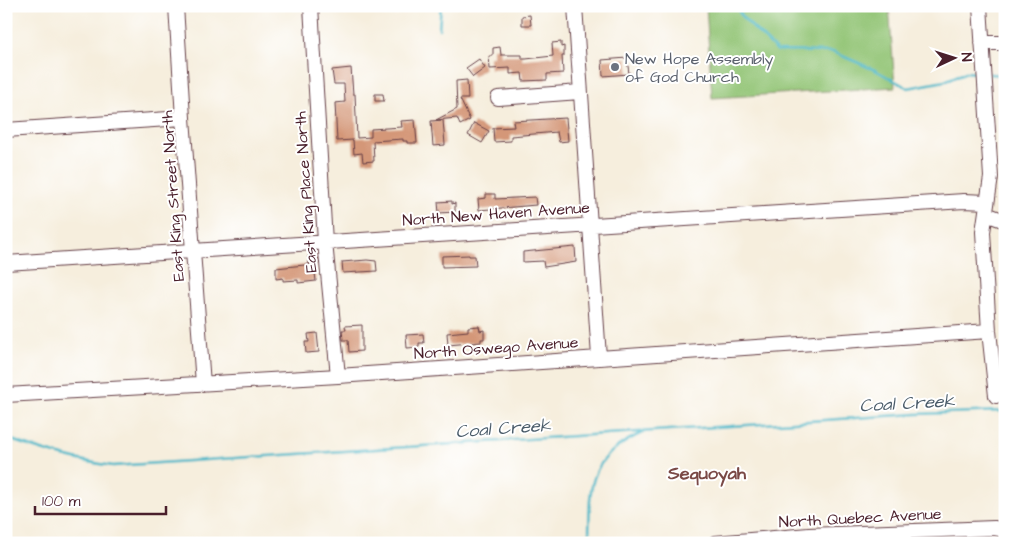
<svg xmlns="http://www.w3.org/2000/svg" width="1011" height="549" font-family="'Architects Daughter',sans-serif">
<rect width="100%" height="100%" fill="#fff"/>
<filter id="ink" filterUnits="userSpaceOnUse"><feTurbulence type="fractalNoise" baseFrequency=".02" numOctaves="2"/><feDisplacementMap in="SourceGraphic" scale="10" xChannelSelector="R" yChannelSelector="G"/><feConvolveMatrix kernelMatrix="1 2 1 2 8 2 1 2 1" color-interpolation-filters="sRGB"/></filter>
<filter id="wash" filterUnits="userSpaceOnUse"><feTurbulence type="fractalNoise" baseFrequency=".0096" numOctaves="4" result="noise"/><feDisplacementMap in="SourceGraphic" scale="20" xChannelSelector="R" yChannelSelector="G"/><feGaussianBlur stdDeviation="1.12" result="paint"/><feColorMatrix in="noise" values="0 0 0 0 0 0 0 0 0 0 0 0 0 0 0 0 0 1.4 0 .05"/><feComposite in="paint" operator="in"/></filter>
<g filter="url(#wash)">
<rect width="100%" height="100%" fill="#f6eedd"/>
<path fill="#92c474" stroke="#6e7250" d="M 706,6 L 889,6 L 895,87 L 712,98 Z"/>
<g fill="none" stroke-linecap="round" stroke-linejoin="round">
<path stroke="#4cb8c9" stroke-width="2.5" d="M 736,6 L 742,17 L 777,51 L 833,52 L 875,70 L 908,88 L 945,81 L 966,72 L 978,73
M 439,29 L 441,6
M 990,74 L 1005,75
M 6,438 C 41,451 76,461 113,466 L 916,414 L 1005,411
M 589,543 C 590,485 585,459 644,432"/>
</g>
<g id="blocks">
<path fill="#d49778" d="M 530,15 L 531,25 L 522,25 L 522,16 Z
M 561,42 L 561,47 L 564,46 L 564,56 L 562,56 L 563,73 L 547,74 L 547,80 L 523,81 L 522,73 L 510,74 L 510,68 L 490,69 L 489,56 L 493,56 L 493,48 L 500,47 L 501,55 L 522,55 L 522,59 L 526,59 L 553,56 L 552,43 Z
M 627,58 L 629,74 L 603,76 L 602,60 Z
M 479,59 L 485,68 L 473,77 L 466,68 Z
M 351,68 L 353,94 L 355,94 L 357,138 L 371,137 L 371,129 L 402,127 L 401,121 L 415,120 L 417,143 L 407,143 L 407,141 L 403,141 L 403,139 L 373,141 L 374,161 L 363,162 L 362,153 L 354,154 L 353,140 L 337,141 L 335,103 L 345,102 L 344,84 L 334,84 L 332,70 Z
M 467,80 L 468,99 L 460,99 L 470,120 L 460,125 L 457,118 L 436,120 L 457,109 L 456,81 Z
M 375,94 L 383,94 L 384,101 L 375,101 Z
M 566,118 L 568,141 L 559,142 L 557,132 L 511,136 L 511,141 L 494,142 L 493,128 L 514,127 L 513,121 Z
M 443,120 L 445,145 L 433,146 L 431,121 Z
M 474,123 L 489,131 L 482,143 L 468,135 Z
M 486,194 L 495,194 L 495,199 L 535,197 L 536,205 L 479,210 L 478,199 L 486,198 Z
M 452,201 L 452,204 L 455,203 L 455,212 L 439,213 L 438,202 Z
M 575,247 L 576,262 L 544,267 L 543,261 L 523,262 L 523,252 Z
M 318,255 L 318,264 L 309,264 L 308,256 Z
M 469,255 L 469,256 L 475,256 L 476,266 L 442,267 L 442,256 Z
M 367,260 L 376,261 L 377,271 L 343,273 L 342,262 Z
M 314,264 L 316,281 L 298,283 L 298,280 L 283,281 L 283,278 L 276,279 L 276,268 Z
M 362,325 L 362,351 L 349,352 L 348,340 L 343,340 L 342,330 L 346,330 L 345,326 Z
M 479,326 L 480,331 L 484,330 L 484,339 L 481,339 L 481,342 L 448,345 L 447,333 L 468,331 L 468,327 Z
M 317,333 L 319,352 L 306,353 L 305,342 L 309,342 L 308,334 Z
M 423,334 L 424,343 L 419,343 L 419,347 L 407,348 L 406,335 Z"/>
</g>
</g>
<g filter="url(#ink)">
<use href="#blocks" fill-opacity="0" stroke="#643e46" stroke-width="1"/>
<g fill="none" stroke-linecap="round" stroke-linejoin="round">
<g stroke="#643e46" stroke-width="16">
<path id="minor" d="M 176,6 L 183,118 L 203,384
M 311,6 L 325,242 L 338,376
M 575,6 L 599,357
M 980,6 L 991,177 L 983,232 L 989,331 L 996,396
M 982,43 L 1005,43
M 498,98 L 580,92
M 6,130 L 183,118
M 986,214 L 1005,221
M 6,263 L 964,201 L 987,202
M 6,395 L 338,376 L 989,331
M 715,543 L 809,535 L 994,528 L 1000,529 L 1005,532"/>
</g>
<use href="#minor" stroke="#fff" stroke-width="14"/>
</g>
</g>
<circle fill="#6b7280" stroke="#fff" stroke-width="2" cx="615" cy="67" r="5"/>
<g text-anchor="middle" stroke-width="4" stroke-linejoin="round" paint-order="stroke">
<g font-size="16" fill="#5b616d" stroke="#fff" text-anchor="start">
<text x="625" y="64">New Hope Assembly<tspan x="625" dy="18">of God Church</tspan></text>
</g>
<g font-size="16" fill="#4a1f2b" stroke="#fff">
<text transform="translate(305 192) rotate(-94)" y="6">East King Place North</text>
<text transform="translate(172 196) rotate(-94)" y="6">East King Street North</text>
<text transform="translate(496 213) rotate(-4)" y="6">North New Haven Avenue</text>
<text transform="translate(496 347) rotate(-4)" y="6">North Oswego Avenue</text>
<text transform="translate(860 517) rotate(-3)" y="6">North Quebec Avenue</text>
</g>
<g font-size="18" font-style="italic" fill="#4b5c6a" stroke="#fff">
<text transform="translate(907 403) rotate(-3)" y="6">Coal Creek</text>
<text transform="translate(503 428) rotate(-4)" y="6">Coal Creek</text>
</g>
<g font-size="18" font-weight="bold" fill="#7a4946" stroke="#fff">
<text x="707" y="479">Sequoyah</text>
</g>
</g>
<rect width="1011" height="549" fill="none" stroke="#fff" stroke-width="25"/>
<g transform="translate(954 58) rotate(86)" stroke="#ffffff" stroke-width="4" paint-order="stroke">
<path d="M0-4L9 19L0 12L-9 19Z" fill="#4a1f2b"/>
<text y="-8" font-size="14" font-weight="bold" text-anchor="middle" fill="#4a1f2b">N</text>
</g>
<path d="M35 506v8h131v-8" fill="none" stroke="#4a1f2b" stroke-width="2.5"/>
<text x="42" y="506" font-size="15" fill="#4a1f2b" stroke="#ffffff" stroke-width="4" paint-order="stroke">100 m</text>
</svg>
